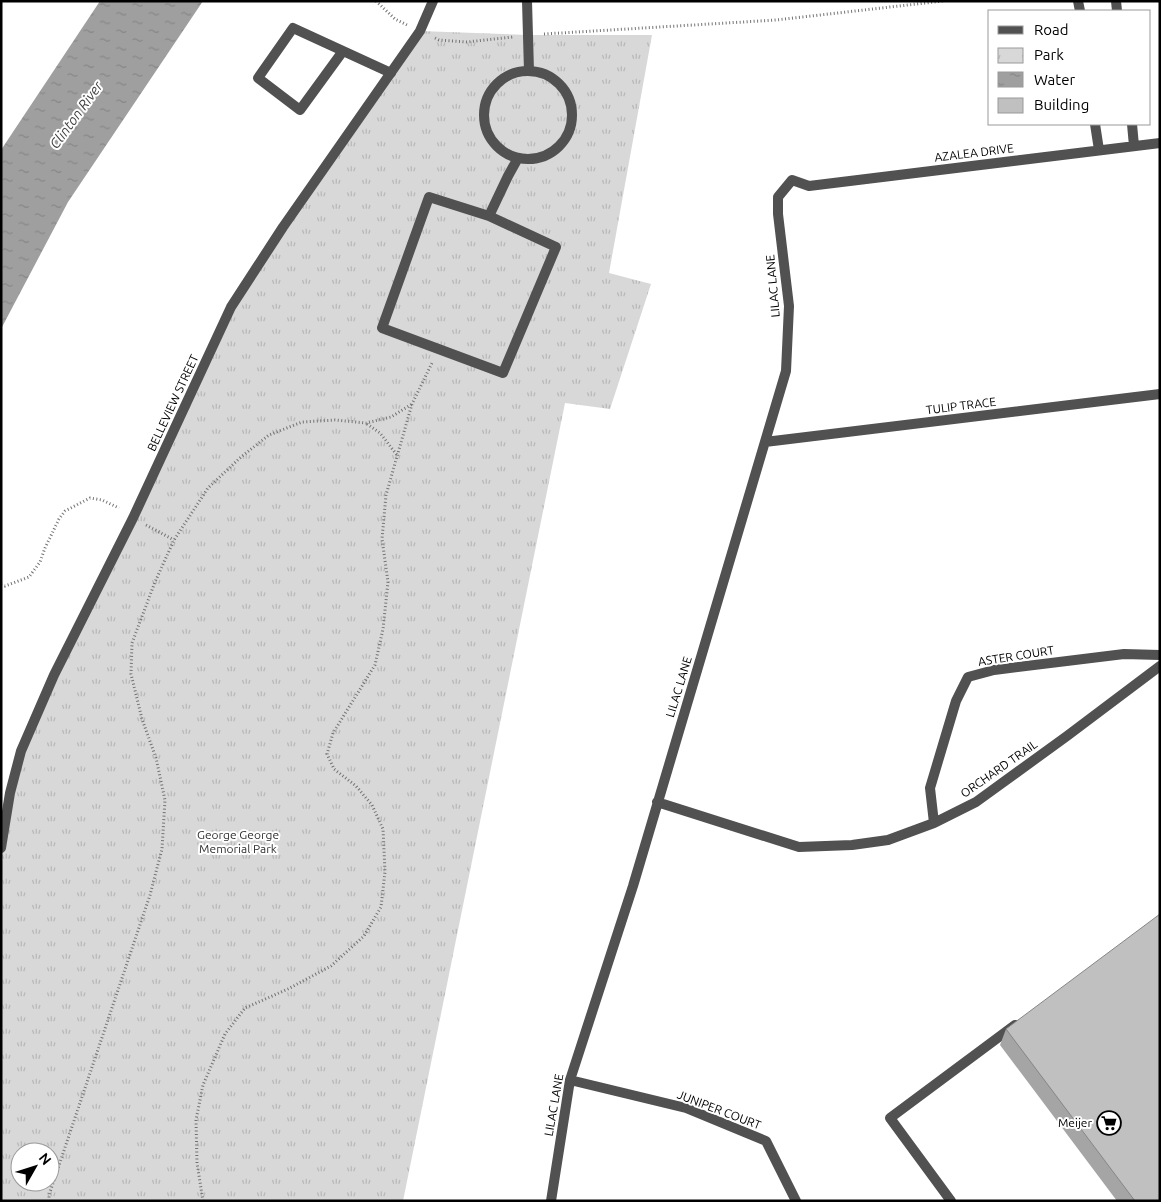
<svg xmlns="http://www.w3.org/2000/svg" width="1161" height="1202" font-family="Ubuntu,sans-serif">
<defs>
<pattern id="park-tufts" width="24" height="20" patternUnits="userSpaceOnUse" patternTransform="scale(1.25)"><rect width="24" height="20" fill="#d8d8d8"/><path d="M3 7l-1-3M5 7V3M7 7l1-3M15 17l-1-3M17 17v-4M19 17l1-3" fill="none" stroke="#b8b8b8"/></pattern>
<pattern id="water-ripples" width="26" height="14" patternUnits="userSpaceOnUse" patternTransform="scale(1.25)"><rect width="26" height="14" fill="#9f9f9f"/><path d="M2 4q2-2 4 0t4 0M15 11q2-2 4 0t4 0" fill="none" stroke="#878787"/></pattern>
</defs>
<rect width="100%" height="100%" fill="#fff"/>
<path fill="url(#park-tufts)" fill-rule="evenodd" d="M 420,31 L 528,35 L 652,35 L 609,273 L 651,284 L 610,409 L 565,403 L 403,1201 L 1,1201 L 1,848 L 21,751 L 231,307 ZM 20,1152 L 50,1152 L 50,1182 L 20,1182 Z"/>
<path fill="url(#water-ripples)" d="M 100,1 L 203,1 L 68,202 L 1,329 L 1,150 Z"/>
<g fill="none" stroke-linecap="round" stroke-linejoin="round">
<path stroke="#737373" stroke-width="3" stroke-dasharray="1 2.5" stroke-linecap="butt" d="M 376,1 L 395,19 L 407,25
M 544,34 L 776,20 L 943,1
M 435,38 L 439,40 L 467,42 L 513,37
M 367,424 L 380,433 L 397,455
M 146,525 L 174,540
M 1,585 L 5,586 L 29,577 L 40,562 L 45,548 L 59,519 L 65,511 L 90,498 L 102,500 L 119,508
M 49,1201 L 49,1195 L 150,895 L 162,849 L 165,800 L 156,758 L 142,719 L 131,674 L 132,643 L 155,582 L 174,540 L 208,488 L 241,457 L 269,435 L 302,422 L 335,420 L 366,423 L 391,417 L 412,404
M 203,1201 L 197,1163 L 196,1120 L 203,1085 L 225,1034 L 245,1008 L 288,989 L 331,966 L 364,936 L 381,907 L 385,872 L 383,829 L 372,805 L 356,786 L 334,769 L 327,754 L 333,733 L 375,665 L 383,629 L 388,582 L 382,539 L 386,495 L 412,404 L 432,363"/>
<path stroke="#515151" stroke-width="10" d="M 527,1 L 529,71
M 343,51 L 300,110 L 258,78 L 293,28 L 391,73
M484 115a44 44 0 1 1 88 0a44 44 0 1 1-88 0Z
M 429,197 L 489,216 L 556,247 L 503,373 L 382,328 Z
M 489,216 L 508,176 L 518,158
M 951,1201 L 890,1118 L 1015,1025"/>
<path stroke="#515151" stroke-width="10" d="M 1078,1 L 1080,11
M 1116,1 L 1117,11
M 1095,124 L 1099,150
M 1132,124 L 1134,146
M 765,442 L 1160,394
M 657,802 L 799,847 L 852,845 L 888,840 L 934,823 L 976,802 L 1067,736 L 1160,666
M 934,823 L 930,788 L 956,701 L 968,677 L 994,670 L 1124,654 L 1160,655
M 1,848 L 10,793 L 21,751 L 54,675 L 133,518 L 231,307 L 283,227 L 420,31 L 433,1
M 570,1080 L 686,1108 L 766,1141 L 796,1201
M 551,1201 L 570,1080 L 633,886 L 786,371 L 789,306 L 778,214 L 778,197 L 792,180 L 809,186 L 1160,143"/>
</g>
<path fill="#a5a5a5" d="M 1006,1029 L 1160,1201 L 1117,1201 L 1000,1045 Z"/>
<path fill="#c0c0c0" stroke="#868686" d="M 1160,914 L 1160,1201 L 1135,1201 L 1006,1029 Z"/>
<defs>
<g id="supermarket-ring" transform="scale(1.25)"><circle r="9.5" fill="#fff" stroke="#000" stroke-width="1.5"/><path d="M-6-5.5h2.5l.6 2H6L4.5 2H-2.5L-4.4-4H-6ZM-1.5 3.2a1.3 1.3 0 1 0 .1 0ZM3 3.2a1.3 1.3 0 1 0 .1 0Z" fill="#000"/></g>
</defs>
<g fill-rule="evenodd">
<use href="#supermarket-ring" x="1109" y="1123"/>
</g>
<g text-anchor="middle" stroke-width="4" stroke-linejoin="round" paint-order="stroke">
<g font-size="12" fill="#000" stroke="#fff">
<text transform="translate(974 153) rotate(-7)" y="4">AZALEA DRIVE</text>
<text transform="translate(773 286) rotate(-95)" y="4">LILAC LANE</text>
<text transform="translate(173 403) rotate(-65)" y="4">BELLEVIEW STREET</text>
<text transform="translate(961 406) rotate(-7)" y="4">TULIP TRACE</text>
<text transform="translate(1016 656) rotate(-9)" y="4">ASTER COURT</text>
<text transform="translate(679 687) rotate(-73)" y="4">LILAC LANE</text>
<text transform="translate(999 769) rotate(-35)" y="4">ORCHARD TRAIL</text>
<text transform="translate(554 1105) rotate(-80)" y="4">LILAC LANE</text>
<text transform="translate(719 1110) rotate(21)" y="4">JUNIPER COURT</text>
</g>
<g font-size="12" fill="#2f2f2f" stroke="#fff">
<text x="238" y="839">George George<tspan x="238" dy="14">Memorial Park</tspan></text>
</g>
<g font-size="12" fill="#000" stroke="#fff" text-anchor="end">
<text x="1092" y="1127">Meijer</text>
</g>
<g font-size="14" font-style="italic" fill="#404040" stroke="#fff">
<text transform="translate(76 115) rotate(-54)" y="5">Clinton River</text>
</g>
</g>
<rect width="1161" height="1202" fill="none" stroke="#000000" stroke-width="5"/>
<rect x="988" y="10" width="162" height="115" fill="#ffffff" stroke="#999999"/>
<rect x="998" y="26" width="25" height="8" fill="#515151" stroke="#999999"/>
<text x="1034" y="35" font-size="15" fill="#000000">Road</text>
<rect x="998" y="48" width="25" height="15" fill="url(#park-tufts)" stroke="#999999"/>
<text x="1034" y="60" font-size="15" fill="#000000">Park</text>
<rect x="998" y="72" width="25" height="15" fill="url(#water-ripples)" stroke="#999999"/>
<text x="1034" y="85" font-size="15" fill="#000000">Water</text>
<rect x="998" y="98" width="25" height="15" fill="#c0c0c0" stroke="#999999"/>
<text x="1034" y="110" font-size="15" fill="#000000">Building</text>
<g transform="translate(35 1167) rotate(51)"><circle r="24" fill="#ffffff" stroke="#999999"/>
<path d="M0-4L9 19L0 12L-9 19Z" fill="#000000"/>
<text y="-8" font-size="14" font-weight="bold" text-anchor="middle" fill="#000000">N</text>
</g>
</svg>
